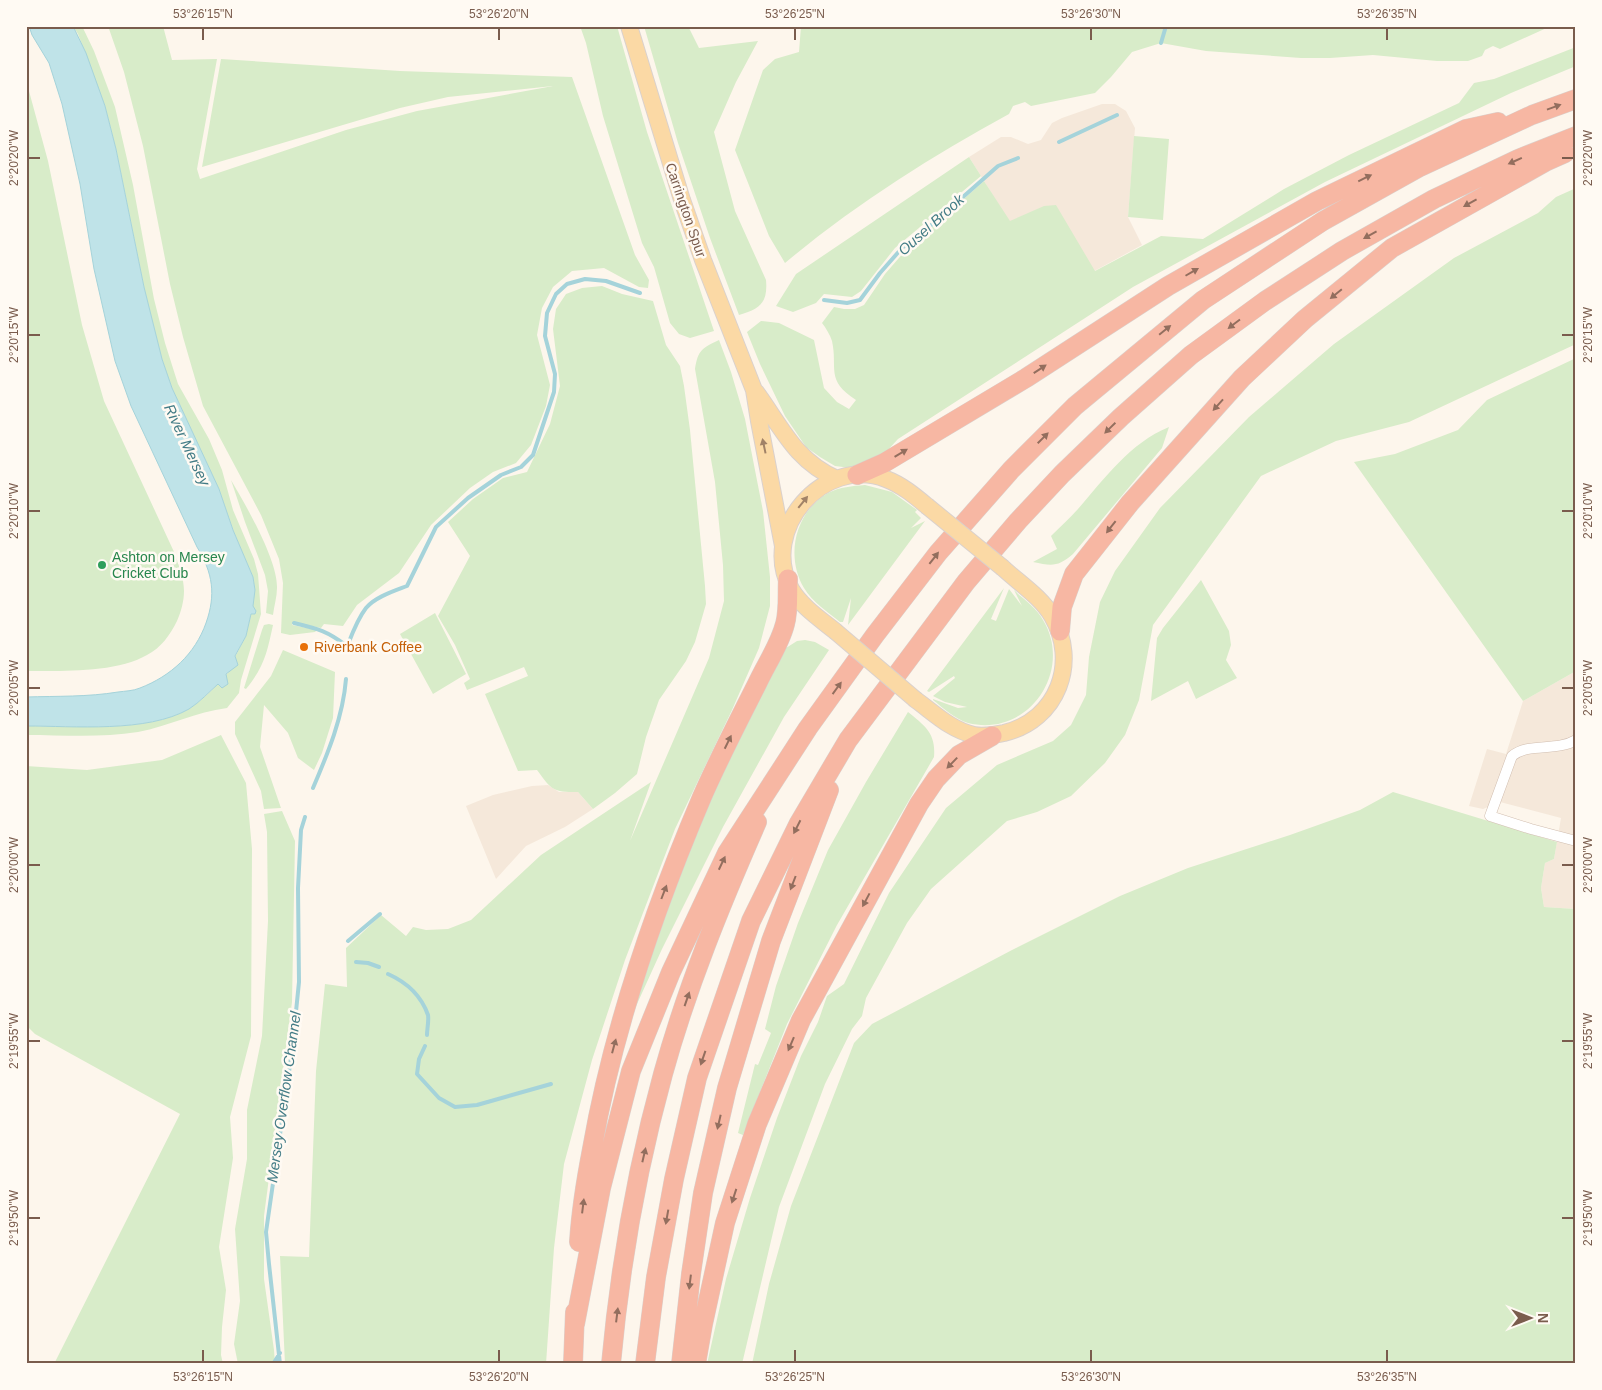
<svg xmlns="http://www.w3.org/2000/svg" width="1602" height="1390" font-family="Arial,sans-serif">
<rect width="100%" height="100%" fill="#fdf6ec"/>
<path fill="#f5e8da" d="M 1102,104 L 1115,104 L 1126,111 L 1135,128 L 1128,217 L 1142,245 L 1054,293 L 969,157 L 1001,137 L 1011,137 L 1028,144 L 1041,140 L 1052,123 L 1062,118 Z
M 1576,671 L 1576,909 L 1544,907 L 1541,888 L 1545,863 L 1554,859 L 1561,818 L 1500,802 L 1483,809 L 1469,806 L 1487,749 L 1506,754 L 1523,701 Z
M 548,785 L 559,792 L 578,792 L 593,809 L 565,827 L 526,846 L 496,879 L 466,806 L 493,795 L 532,786 Z"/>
<path fill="#d8ecc9" d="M 73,26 L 82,26 L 94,51 L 115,107 L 133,185 L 154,299 L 165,343 L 178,384 L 209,439 L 222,470 L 233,510 L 254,559 L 258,574 L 261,614 L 241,680 L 239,693 L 227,708 C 196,712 169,726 138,732 C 101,738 63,735 26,735 L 26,726 C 74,726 147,733 189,709 C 207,698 219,681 234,667 L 238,665 L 235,657 L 246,636 L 253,603 L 255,590 L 253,577 L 233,530 L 219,489 L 172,388 L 162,359 L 144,287 L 116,149 L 105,106 L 78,34 Z
M 108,26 L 163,26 L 172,60 L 217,59 L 197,169 L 200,179 L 346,130 L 417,111 L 553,86 L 448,97 L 400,108 L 202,167 L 221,59 L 400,71 L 572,77 L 635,255 L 649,280 L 648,288 L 639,287 L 604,268 L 572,271 L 553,287 L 542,308 L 537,335 L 550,385 L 546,406 L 531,445 L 516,463 L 493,472 L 470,488 L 431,525 L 399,573 L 357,605 L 343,626 L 324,624 L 321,628 L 293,622 L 292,625 L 317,630 L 315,632 L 290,635 L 281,633 L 283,583 L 279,559 L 261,515 L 203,406 L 183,337 L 170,284 L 143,146 L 124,72 Z
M 580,26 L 617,26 L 647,132 L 714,331 L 690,338 L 679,334 L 670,323 L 654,267 L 642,243 L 603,116 L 586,43 Z
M 644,26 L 688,26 L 699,48 L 758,41 L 736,82 L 714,132 L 735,211 L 766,280 C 768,303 760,309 739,315 L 710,238 L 678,143 Z
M 801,26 L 1551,26 L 1500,49 L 1493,46 L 1485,50 L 1482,56 L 1468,61 L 1437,61 L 1373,55 L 1330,58 L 1301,58 L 1206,51 L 1161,43 L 1132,52 L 1111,77 L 1095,93 L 1031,106 L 1025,102 L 1013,106 L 1009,114 C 930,157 853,206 785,263 L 769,236 L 735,150 L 763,70 L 775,59 L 799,52 Z
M 1576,47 L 1576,66 L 1511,93 L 1325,182 L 1133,287 L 898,439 L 886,452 L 851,468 L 835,466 L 820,457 L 806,447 L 785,416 L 760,364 L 747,332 L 761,321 L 779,323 L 814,340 L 824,388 L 837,402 L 849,409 L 856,400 C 825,380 838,368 832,341 C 830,335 826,328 822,323 L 834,307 L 844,309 L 855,309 L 864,305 L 885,274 L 905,251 L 984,181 L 1010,221 L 1044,206 L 1056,205 L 1095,271 L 1161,236 L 1203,239 L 1284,189 L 1349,155 L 1459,103 L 1474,83 L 1494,79 Z
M 26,80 L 48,161 L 82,325 L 104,401 L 175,554 C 179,566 184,579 184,591 C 184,601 181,612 177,621 C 170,635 161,648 147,655 C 116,673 61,671 26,671 Z
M 1134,136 L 1169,139 L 1163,220 L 1128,217 Z
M 969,157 L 981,176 L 895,248 L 861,291 L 852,297 L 824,294 L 816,303 L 793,312 L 776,306 L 796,274 Z
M 1576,188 L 1576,344 L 1409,422 L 1336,441 L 1261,476 L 1153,625 L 1139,700 L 1125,735 L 1105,763 L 1071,796 L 1037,812 L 1007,821 L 931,889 L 907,923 L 866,998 L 862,1016 L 852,1029 L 825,1084 L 779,1207 L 742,1364 L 707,1364 L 726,1279 L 750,1198 L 777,1118 L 801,1056 L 818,1022 L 827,996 L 844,984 L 889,893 L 946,808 L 997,765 L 1053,741 L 1071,725 L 1086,695 L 1089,657 L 1100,602 L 1115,571 L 1160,508 L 1249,417 L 1334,344 L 1454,258 L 1538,213 L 1556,197 Z
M 602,286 L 622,294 L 653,301 L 666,345 L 680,366 L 684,386 L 690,430 L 705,586 L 706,604 L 695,642 L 686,661 L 659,700 L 646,737 L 637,774 L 615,793 L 593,809 L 578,792 C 552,792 552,790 537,770 L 518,771 L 485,694 L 528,676 L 524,667 L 467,690 L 464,683 L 470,679 L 455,645 L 438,616 L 470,556 L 448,522 L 473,499 L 503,478 L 527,472 L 550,424 L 560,386 L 553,329 L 556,309 L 566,294 L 582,288 Z
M 719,340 L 731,372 L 745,419 L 763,511 L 770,577 L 770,606 L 759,648 L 732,710 L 675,829 L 625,960 L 592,1060 L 564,1164 L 554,1248 L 546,1364 L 285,1364 L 280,1256 L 309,1257 L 316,1071 L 325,984 L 347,987 L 346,948 L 381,915 L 406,936 L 413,927 L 426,930 L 448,929 L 471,920 L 541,855 L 651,782 L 630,841 L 709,658 L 724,601 L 723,565 L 715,482 L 695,369 C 698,350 702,348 719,340 Z
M 1576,358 L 1576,671 L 1523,701 L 1354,462 L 1395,454 L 1458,430 L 1487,400 Z
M 1169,427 L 1162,448 L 1073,554 C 1058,567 1052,566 1033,562 L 1057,549 L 1051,536 C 1060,527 1070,518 1078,509 C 1105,478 1130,443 1169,427 Z
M 231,480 C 245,504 278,560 277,588 C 277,597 274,606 273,615 L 266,613 L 268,591 L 265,575 L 245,522 Z
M 865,485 L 892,492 L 917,510 L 915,512 L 921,518 L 911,528 L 925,521 L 848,625 L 851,598 L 843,622 L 840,622 C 828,612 812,602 804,588 C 785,556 795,512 828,493 C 840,487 852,486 865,485 Z
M 1201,580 L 1229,631 L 1231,645 L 1226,660 L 1237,678 L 1196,699 L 1188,681 L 1151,701 L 1157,638 L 1163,628 Z
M 1004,588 L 991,619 L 996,621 L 1009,589 L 1022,606 L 1014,590 C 1023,599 1037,608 1043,620 C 1074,671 1028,738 968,723 C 955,719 943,708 933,700 L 933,699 L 958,708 L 967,707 L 945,702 L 933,696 L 955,678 L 954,676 L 929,692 L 927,691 Z
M 435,613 L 466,674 L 433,694 L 400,634 Z
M 269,624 L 273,625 C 267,653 264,667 246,689 L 244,688 L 262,630 L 264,625 Z
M 805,640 L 815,642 L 829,650 L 784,717 L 723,827 L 662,949 L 627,1026 L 670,894 L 715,785 L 786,648 L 797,641 Z
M 283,650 L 335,672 L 333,718 L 322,753 L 314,770 L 298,758 L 288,733 L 264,705 L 260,747 L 281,808 L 264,809 L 261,791 L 235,734 L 235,722 L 271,676 Z
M 908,712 C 925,726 936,733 934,757 L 837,925 L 787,1024 L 743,1135 L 738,1133 L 755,1064 L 758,1065 L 771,1033 L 765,1029 L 776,986 L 798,923 L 828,850 L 866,782 Z
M 221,735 L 246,783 L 252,849 L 251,1036 L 230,1117 L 233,1158 L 219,1247 L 226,1290 L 222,1327 L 221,1355 L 223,1364 L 54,1364 L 180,1114 L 35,1034 L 26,1025 L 26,766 L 87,770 L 162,760 Z
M 1393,792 L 1557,842 L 1554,859 L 1545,863 L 1541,888 L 1544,907 L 1576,909 L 1576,1364 L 752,1364 L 769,1284 L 791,1206 L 854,1043 L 872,1024 L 1012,950 L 1120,896 L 1188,868 L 1290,835 L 1360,810 Z
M 282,811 L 295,841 L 292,1002 L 264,1216 L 264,1279 L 274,1350 L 275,1364 L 238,1364 L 234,1344 L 240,1301 L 235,1229 L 247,1159 L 247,1110 L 262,1036 L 268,921 L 267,832 L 264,814 Z"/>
<path fill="#bfe3e8" stroke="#a5d3da" d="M 29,26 L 73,26 L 86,53 L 105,106 L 116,149 L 144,287 L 162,359 L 172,388 L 219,489 L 233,530 L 253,577 L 255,590 L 253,606 L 256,611 L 255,614 L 251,614 L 246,636 L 235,656 L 238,665 L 226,674 L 228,684 L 222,688 L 218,684 C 209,692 200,702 189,709 C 147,733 74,726 26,726 L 26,697 C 57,696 88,697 118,692 C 125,691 133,691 140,688 C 171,676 195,654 206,623 C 216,595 213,573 197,547 L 131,406 L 115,361 L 94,269 L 80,184 L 62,104 L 49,63 L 32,35 Z"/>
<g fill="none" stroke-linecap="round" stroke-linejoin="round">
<path stroke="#a5d3da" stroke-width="4" d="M 1161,43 L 1166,26
M 1059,142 L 1117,115
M 824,300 L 847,303 L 860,300 L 880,273 L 902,248 L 929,227 L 998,166 L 1018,158
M 294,623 C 319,629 327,631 347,646
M 345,652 C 351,637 356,621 366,608 C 375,597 394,591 407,586 L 436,527 L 468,498 L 501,475 L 521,467 L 533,455 L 554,392 L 555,374 L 545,336 L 547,313 L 556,294 L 567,284 L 585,279 L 606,281 L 640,293
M 313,788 C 328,753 343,717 346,679
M 348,941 L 380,914
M 356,962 L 368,963 L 379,967
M 388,974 C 406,982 421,995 428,1015 C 429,1021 427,1029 427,1035
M 425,1046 L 419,1059 L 417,1074 L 439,1098 L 455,1107 L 477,1105 L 551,1084
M 273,1364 L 280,1353
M 280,1364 L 269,1264 L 266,1232 L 292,1051 L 299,982 L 298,888 L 301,830 L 305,817"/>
<g stroke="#d1beb0" stroke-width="11">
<path id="minor" d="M 1576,740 C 1556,752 1529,742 1512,756 L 1490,816 L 1531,829 L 1576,841"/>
</g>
<g stroke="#dad1cd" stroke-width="18">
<path id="primary" d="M 629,26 L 682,200 L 703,260 L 754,390 L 759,421 L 783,546
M 756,392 C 781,426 795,461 837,479
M 835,631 C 820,619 801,606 791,589 C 759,530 823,455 886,479 C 902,485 915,496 927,506
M 916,700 C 934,713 951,730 974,735 C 984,737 994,735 1004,733 C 1058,720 1079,662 1052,616 C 1041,597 1019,583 1003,568"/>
</g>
<g stroke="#dad1cd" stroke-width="20">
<path id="motorway" d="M 857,475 L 884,463 L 1026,378 L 1168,286 L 1317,201 L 1466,129 L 1498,122
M 1060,631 L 1062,607 L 1074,574 L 1130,503 L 1242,378 L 1305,319 L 1392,248 L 1547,161 L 1565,153
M 579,1242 C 581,1211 586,1180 592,1149 C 613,1028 654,910 702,797 C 719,758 739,720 758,682 C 767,663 780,644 785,624 C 789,610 787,593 788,579
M 575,1324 L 601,1188 L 631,1071 L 671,972 L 727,853 L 808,728 L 875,635 L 938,553 L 1011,470 L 1075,406 L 1203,300 L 1323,221 L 1418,168 L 1532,115 L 1576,99
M 573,1364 L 575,1312
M 611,1364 C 620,1266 637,1168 663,1074 C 687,987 721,904 757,822
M 645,1364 L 656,1277 L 674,1179 L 697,1078 L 751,921 L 799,823 L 848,740 L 966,582 L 1018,521 L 1062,474 L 1121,417 L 1191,355 L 1265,301 L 1342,251 L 1434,199 L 1518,159 L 1576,136
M 681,1364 L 691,1274 L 703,1193 L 727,1088 L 771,941 L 829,790
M 696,1364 L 703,1324 L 725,1223 L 757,1124 L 801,1020 L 919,804 L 936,779 L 959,755 L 992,736"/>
</g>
<use href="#minor" stroke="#fff" stroke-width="10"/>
<use href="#primary" stroke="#fbd9a5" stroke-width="16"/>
<use href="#motorway" stroke="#f7b7a3" stroke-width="19"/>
<g stroke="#dad1cd" stroke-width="18" stroke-linecap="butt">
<path id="primary-bridge" d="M 927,506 L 1003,568
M 835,631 L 916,700"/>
</g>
<use href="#primary-bridge" stroke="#fbd9a5" stroke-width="16"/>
</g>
<defs><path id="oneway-solid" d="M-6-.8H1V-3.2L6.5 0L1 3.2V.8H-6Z" transform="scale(1.25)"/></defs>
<g fill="#936e5e">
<use href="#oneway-solid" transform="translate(1554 107) rotate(-20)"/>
<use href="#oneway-solid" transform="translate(1515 161) rotate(156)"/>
<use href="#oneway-solid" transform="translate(1365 178) rotate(-26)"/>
<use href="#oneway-solid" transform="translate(1470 203) rotate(151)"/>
<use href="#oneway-solid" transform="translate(1370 235) rotate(151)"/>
<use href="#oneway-solid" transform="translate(1192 272) rotate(-30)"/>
<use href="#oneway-solid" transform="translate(1336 294) rotate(141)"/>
<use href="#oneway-solid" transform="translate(1234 324) rotate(143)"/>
<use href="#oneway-solid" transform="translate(1165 330) rotate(-39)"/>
<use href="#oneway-solid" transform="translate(1040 369) rotate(-33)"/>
<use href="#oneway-solid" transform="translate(1218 405) rotate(132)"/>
<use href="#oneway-solid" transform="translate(1110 428) rotate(136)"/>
<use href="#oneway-solid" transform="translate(1043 438) rotate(-45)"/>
<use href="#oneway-solid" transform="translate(901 453) rotate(-31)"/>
<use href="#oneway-solid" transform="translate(1111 527) rotate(128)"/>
<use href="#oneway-solid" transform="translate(934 558) rotate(-52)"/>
<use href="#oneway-solid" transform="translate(837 688) rotate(-54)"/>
<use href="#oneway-solid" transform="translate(728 742) rotate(-64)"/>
<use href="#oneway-solid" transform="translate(952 763) rotate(134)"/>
<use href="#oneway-solid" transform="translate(797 827) rotate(117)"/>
<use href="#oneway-solid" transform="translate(722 863) rotate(-65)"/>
<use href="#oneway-solid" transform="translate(793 883) rotate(111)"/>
<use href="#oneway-solid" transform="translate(664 892) rotate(-69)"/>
<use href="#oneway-solid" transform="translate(866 900) rotate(118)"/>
<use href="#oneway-solid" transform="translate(687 999) rotate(-71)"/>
<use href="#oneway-solid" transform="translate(791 1044) rotate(113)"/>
<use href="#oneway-solid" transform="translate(614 1046) rotate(-75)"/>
<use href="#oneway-solid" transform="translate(703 1058) rotate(109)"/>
<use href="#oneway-solid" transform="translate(719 1122) rotate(103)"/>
<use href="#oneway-solid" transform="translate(644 1155) rotate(-77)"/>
<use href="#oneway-solid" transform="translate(734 1196) rotate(108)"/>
<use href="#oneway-solid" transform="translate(583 1206) rotate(-83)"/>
<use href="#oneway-solid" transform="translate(667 1217) rotate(100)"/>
<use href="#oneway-solid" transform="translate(690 1282) rotate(97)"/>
<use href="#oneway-solid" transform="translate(617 1315) rotate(-83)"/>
</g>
<g fill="#a18267">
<use href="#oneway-solid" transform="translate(764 446) rotate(-102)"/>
<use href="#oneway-solid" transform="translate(803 502) rotate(-51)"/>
</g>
<path fill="none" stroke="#7a5c4d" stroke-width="2" d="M 203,28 L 203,40M 499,28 L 499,40M 795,28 L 795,40M 1091,28 L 1091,40M 1387,28 L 1387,40M 28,158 L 40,158M 1562,158 L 1574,158M 28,335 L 40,335M 1562,335 L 1574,335M 28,511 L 40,511M 1562,511 L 1574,511M 28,688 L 40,688M 1562,688 L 1574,688M 28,865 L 40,865M 1562,865 L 1574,865M 28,1041 L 40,1041M 1562,1041 L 1574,1041M 28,1218 L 40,1218M 1562,1218 L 1574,1218M 203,1350 L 203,1362M 499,1350 L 499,1362M 795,1350 L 795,1362M 1091,1350 L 1091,1362M 1387,1350 L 1387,1362"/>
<circle fill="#2e9e5b" stroke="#fffaf3" stroke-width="2" cx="102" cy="565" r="5"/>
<circle fill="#e8710a" stroke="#fffaf3" stroke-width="2" cx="304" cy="647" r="5"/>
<g text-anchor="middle" stroke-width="5" stroke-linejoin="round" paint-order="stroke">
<g font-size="14" fill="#7a5c4d" stroke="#fffaf3">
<text transform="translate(686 210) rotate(71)" y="5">Carrington Spur</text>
</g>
<g font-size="14" fill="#27864d" stroke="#fffaf3" text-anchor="start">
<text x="112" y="562">Ashton on Mersey<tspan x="112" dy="16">Cricket Club</tspan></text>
</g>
<g font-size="14" fill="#c56008" stroke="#fffaf3" text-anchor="start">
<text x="314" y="652">Riverbank Coffee</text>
</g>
<g font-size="15" font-style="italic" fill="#437c86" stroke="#fffaf3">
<text transform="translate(931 225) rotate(-42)" y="5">Ousel Brook</text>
<text transform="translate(187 445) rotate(65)" y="5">River Mersey</text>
<text transform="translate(284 1097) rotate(-82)" y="5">Mersey Overflow Channel</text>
</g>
</g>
<rect width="1602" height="1390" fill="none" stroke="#fffaf3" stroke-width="55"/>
<g transform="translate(1530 1318) rotate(90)" stroke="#fffaf3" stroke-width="4" paint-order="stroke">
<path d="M0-4L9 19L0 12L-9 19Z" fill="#7a5c4d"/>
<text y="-8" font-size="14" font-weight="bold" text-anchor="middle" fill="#7a5c4d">N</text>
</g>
<rect x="28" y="28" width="1546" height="1334" fill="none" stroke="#7a5c4d" stroke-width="2"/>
<g font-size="12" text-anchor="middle" fill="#7a5c4d">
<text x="203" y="18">53°26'15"N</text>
<text x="499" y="18">53°26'20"N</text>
<text x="795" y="18">53°26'25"N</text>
<text x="1091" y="18">53°26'30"N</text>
<text x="1387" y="18">53°26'35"N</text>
<text transform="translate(1588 158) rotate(-90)" y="4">2°20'20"W</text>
<text transform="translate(14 158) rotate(-90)" y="4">2°20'20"W</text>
<text transform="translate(1588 335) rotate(-90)" y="4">2°20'15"W</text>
<text transform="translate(14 335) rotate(-90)" y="4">2°20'15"W</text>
<text transform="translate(1588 511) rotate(-90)" y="4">2°20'10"W</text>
<text transform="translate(14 511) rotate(-90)" y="4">2°20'10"W</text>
<text transform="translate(1588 688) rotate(-90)" y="4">2°20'05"W</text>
<text transform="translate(14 688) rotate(-90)" y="4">2°20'05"W</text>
<text transform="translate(14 865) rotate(-90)" y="4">2°20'00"W</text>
<text transform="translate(1588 865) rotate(-90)" y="4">2°20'00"W</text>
<text transform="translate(14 1041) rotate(-90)" y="4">2°19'55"W</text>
<text transform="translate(1588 1041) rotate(-90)" y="4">2°19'55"W</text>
<text transform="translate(14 1218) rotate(-90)" y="4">2°19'50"W</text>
<text transform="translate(1588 1218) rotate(-90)" y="4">2°19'50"W</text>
<text x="203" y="1381">53°26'15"N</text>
<text x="499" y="1381">53°26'20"N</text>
<text x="795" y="1381">53°26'25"N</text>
<text x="1091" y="1381">53°26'30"N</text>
<text x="1387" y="1381">53°26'35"N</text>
</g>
</svg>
